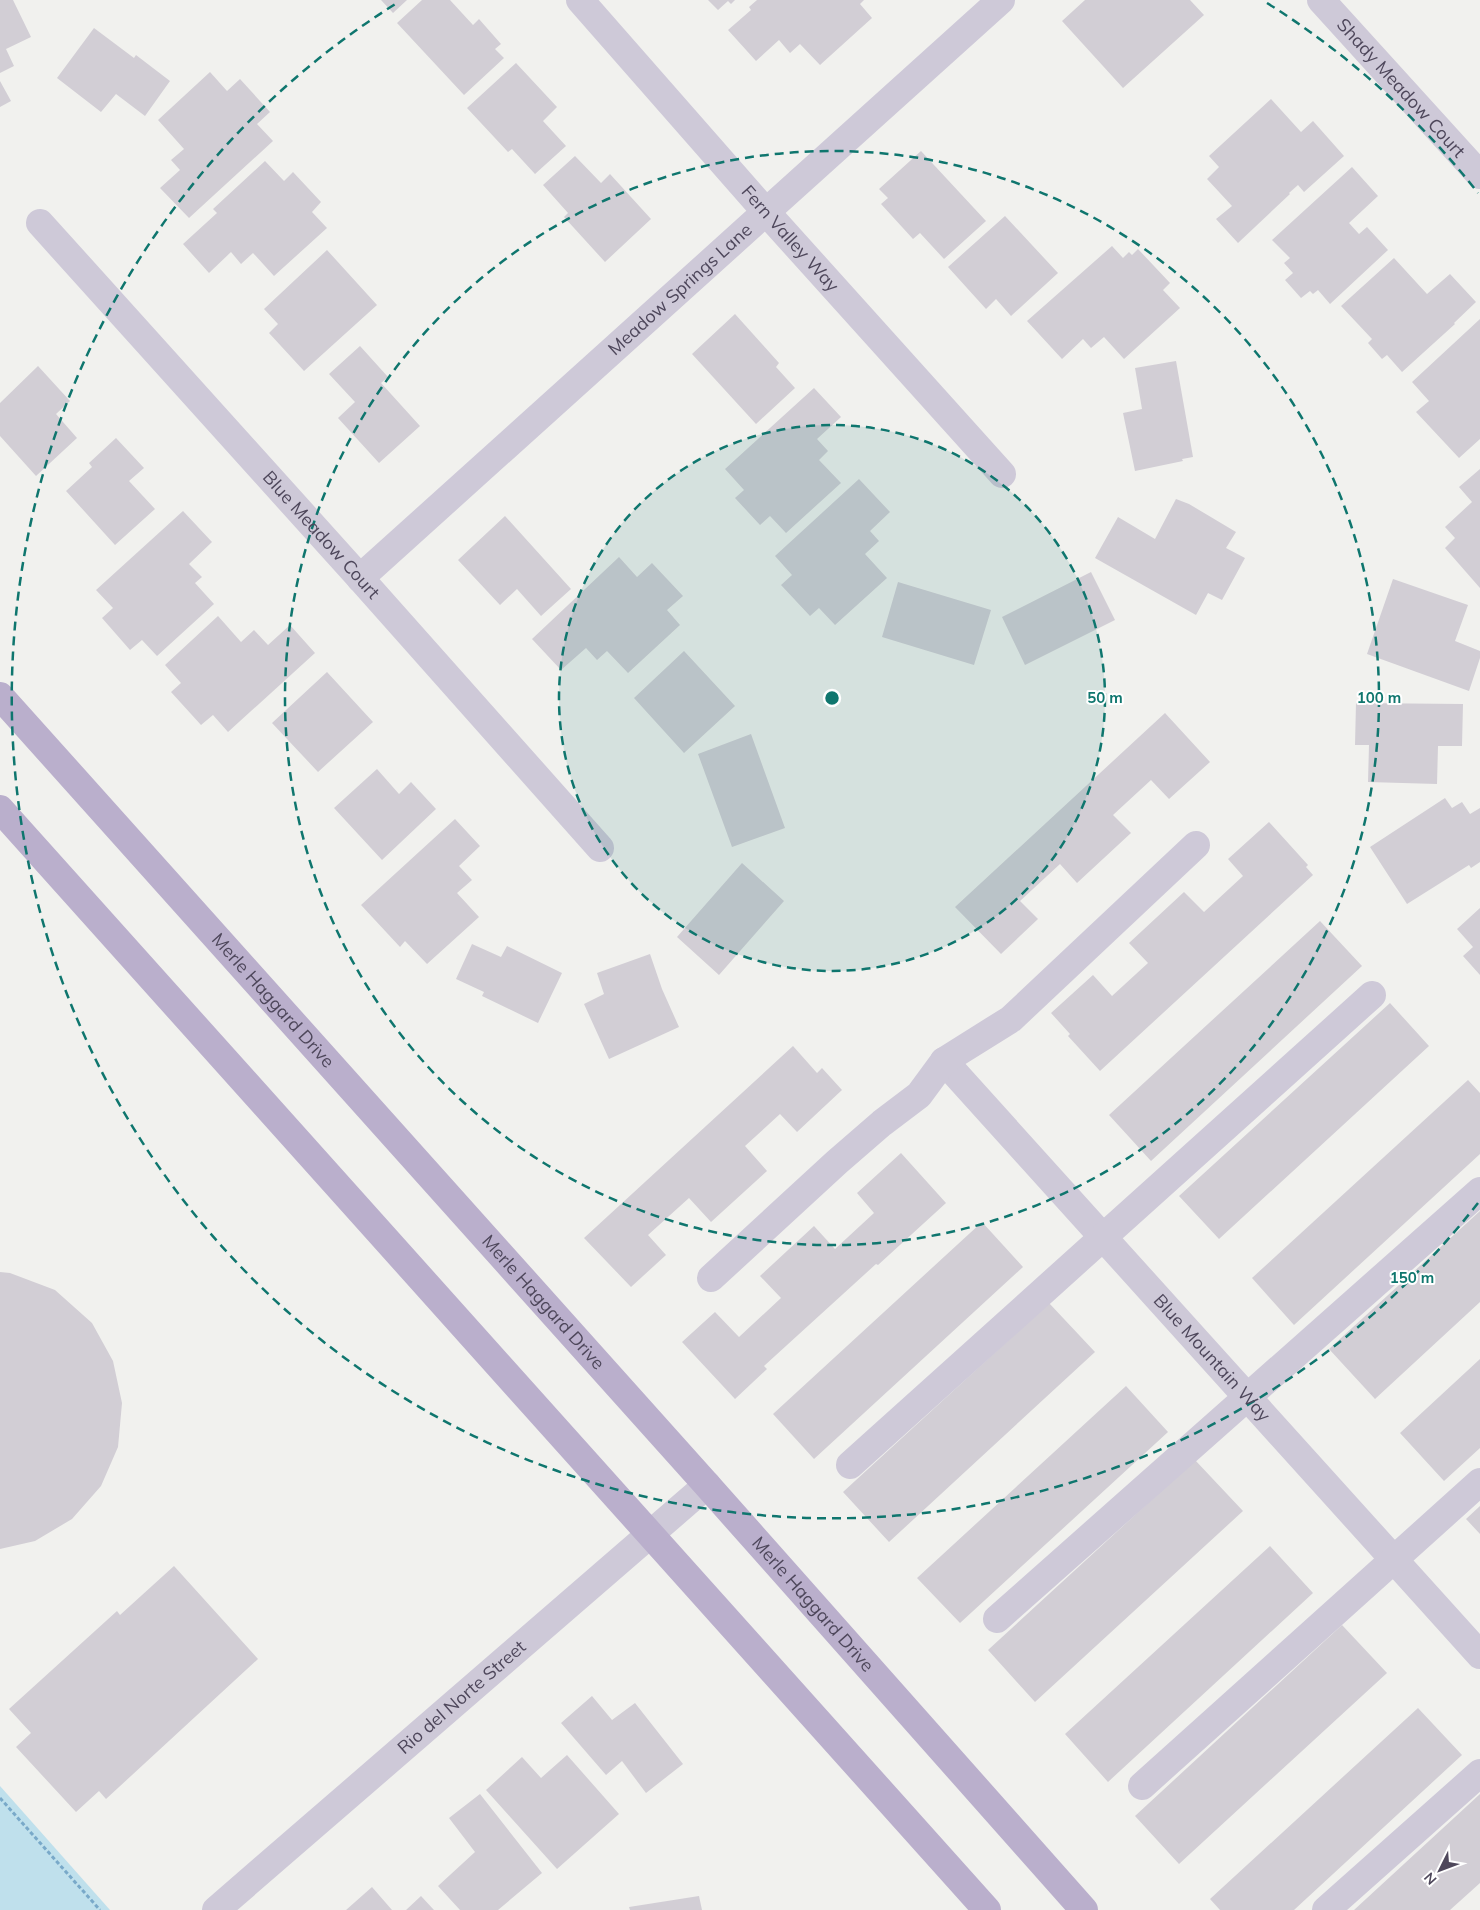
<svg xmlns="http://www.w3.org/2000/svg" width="1480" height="1910" font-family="Mulish,sans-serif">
<rect width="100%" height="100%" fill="#f1f1ee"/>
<path fill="#bfe0ec" d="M 0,1786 L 110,1910 L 0,1910 Z"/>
<path fill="#d2ced5" d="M 0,0 L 13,0 L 31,37 L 6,49 L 14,66 L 0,73 Z
M 381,0 L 407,0 L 393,13 Z
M 422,0 L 450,0 L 473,25 L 479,19 L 501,44 L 495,49 L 504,58 L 464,95 L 397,23 Z
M 708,0 L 735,0 L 731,4 L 728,1 L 718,10 Z
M 757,0 L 864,0 L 860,4 L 872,18 L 820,65 L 800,44 L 790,53 L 779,40 L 756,61 L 728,30 L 751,10 L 749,7 Z
M 1085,0 L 1190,0 L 1204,15 L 1123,88 L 1062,21 Z
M 94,28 L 134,58 L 136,55 L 170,81 L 145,116 L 116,94 L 101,112 L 57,78 Z
M 516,63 L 557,107 L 543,121 L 566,146 L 535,174 L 512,149 L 508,152 L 467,108 Z
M 210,72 L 227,91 L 240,79 L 270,112 L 257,124 L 273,141 L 189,218 L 160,188 L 180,170 L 171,160 L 184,149 L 158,120 Z
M 0,81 L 11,101 L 0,107 Z
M 1271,99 L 1301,132 L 1313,121 L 1344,156 L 1304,192 L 1298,185 L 1289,193 L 1290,194 L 1238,243 L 1216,219 L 1232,206 L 1207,179 L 1219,167 L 1209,156 Z
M 921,151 L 986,221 L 944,259 L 920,233 L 913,239 L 881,204 L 888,198 L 879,189 Z
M 575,156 L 601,183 L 610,174 L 651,219 L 605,262 L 564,217 L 568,213 L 543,185 Z
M 265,161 L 284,181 L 293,172 L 321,202 L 312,212 L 327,228 L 274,276 L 253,253 L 241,264 L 231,252 L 209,273 L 183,244 L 217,213 L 213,209 Z
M 1352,167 L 1378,196 L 1349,223 L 1359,234 L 1367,227 L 1388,250 L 1330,304 L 1318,290 L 1313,294 L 1310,291 L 1301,298 L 1285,280 L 1293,273 L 1284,263 L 1290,258 L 1272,240 Z
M 1005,216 L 1058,273 L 1011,316 L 996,299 L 986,309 L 948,267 Z
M 1112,246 L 1123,258 L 1129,252 L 1132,255 L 1138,249 L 1170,283 L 1163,290 L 1180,308 L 1124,359 L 1104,337 L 1091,348 L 1083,339 L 1062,359 L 1027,321 Z
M 327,250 L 377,305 L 304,371 L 269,333 L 278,324 L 264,309 Z
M 1394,258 L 1427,294 L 1450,274 L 1476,302 L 1454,323 L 1455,324 L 1402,372 L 1387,355 L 1382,359 L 1368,343 L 1372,339 L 1341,306 Z
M 735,314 L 779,363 L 776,367 L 795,388 L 756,424 L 692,354 Z
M 1480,319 L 1480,439 L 1459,458 L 1416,412 L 1429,401 L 1412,382 Z
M 360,346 L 388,377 L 381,383 L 420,426 L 379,463 L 338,418 L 355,402 L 329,374 Z
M 1176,361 L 1193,457 L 1182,459 L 1183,461 L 1135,471 L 1123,413 L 1142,409 L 1135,368 Z
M 38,366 L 70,401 L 56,414 L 77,438 L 36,476 L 0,436 L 0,403 Z
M 814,388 L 841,417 L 817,439 L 828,451 L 819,460 L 841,483 L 786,533 L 770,516 L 760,525 L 735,498 L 744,490 L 725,469 Z
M 116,438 L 144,468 L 129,481 L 155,509 L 115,545 L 66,491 L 92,467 L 89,463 Z
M 1480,469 L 1480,588 L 1445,548 L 1455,538 L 1445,527 L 1472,502 L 1459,487 Z
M 859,479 L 890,512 L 870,531 L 879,541 L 865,554 L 887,578 L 835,625 L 819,608 L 810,616 L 781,585 L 792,575 L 775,556 Z
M 1176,499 L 1189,504 L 1236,532 L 1226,548 L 1245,558 L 1222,600 L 1208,593 L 1196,615 L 1095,558 L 1118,517 L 1155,539 Z
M 183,511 L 212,542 L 189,564 L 202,577 L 195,583 L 214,604 L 157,656 L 142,640 L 130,650 L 102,618 L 113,608 L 96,590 Z
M 505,516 L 571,589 L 541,616 L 517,589 L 500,605 L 458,560 Z
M 619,557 L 637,577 L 652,563 L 683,596 L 667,610 L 680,625 L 628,673 L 607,651 L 597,660 L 586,648 L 561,670 L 532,639 Z
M 1091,572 L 1115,620 L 1025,665 L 1002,617 Z
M 1393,579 L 1468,605 L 1455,641 L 1480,651 L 1480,658 L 1469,691 L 1367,654 Z
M 898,582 L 991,610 L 974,665 L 882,637 Z
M 218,616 L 241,642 L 254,630 L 268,645 L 290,625 L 315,653 L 228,732 L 213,715 L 201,725 L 171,692 L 181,683 L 165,665 Z
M 684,651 L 735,706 L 684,753 L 634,698 Z
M 327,672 L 373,722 L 318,772 L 272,723 Z
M 1356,703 L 1463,704 L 1462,746 L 1438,746 L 1437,784 L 1368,782 L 1369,745 L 1355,745 Z
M 1165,713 L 1210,762 L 1169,799 L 1151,780 L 1113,815 L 1131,833 L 1077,883 L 1060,864 L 1020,901 L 1038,919 L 1001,954 L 955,907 Z
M 751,734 L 785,828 L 732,847 L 698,754 Z
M 377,769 L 399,794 L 411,782 L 436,809 L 382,860 L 334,808 Z
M 1445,798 L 1452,808 L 1462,802 L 1470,814 L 1480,808 L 1480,862 L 1471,868 L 1469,865 L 1407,904 L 1370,847 Z
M 455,819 L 480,846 L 459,866 L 472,880 L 457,893 L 479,917 L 427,964 L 405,941 L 400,947 L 361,905 Z
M 1269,822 L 1308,865 L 1306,867 L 1313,875 L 1100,1071 L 1068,1036 L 1070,1034 L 1051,1013 L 1093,975 L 1112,996 L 1148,963 L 1129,943 L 1184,892 L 1204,912 L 1243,876 L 1228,859 Z
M 742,863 L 784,901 L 719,975 L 677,937 Z
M 1480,908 L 1480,975 L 1463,956 L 1473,947 L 1457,929 Z
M 1320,921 L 1362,966 L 1151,1161 L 1109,1115 Z
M 472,944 L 501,957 L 507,946 L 562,973 L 538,1023 L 482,996 L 484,992 L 456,979 Z
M 650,954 L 662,989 L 679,1027 L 609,1059 L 584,1004 L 604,994 L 597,973 Z
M 1390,1003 L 1429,1046 L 1219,1239 L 1179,1196 Z
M 793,1046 L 817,1073 L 822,1068 L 842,1090 L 797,1132 L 780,1114 L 745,1146 L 767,1171 L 711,1222 L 689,1198 L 648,1235 L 666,1255 L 631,1287 L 584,1238 Z
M 1468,1080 L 1480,1093 L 1480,1154 L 1294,1325 L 1252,1278 Z
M 901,1153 L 946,1203 L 878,1265 L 876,1264 L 764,1366 L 767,1369 L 735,1399 L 682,1342 L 715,1312 L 739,1337 L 781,1298 L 760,1276 L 814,1226 L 835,1249 L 874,1213 L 857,1193 Z
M 1480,1211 L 1480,1302 L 1375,1399 L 1329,1349 Z
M 982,1222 L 1023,1267 L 814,1459 L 773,1414 Z
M 0,1272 L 10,1273 L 55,1290 L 92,1323 L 113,1361 L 122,1403 L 118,1447 L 101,1486 L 72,1519 L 35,1541 L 0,1549 Z
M 1049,1303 L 1095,1352 L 889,1542 L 843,1492 Z
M 1480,1359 L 1480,1448 L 1444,1481 L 1400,1433 Z
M 1126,1386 L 1168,1432 L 960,1623 L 917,1578 Z
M 1195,1460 L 1243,1511 L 1035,1702 L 988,1650 Z
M 1480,1506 L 1480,1534 L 1466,1519 Z
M 1270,1546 L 1313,1593 L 1108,1782 L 1065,1734 Z
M 174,1566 L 258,1659 L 106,1799 L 99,1791 L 76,1812 L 16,1747 L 31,1733 L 9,1709 L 117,1611 L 120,1615 Z
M 1342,1625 L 1387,1673 L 1179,1864 L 1135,1816 Z
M 592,1696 L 612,1720 L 635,1703 L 683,1764 L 646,1793 L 622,1761 L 606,1775 L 561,1723 Z
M 1418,1708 L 1462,1755 L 1294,1910 L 1220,1910 L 1210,1899 Z
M 567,1755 L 619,1814 L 557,1869 L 486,1790 L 522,1757 L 541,1778 Z
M 480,1794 L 542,1873 L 498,1910 L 460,1910 L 438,1886 L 475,1852 L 449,1818 Z
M 1480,1794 L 1480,1883 L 1450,1910 L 1354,1910 Z
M 372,1887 L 392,1910 L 346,1910 Z
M 421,1896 L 434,1910 L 406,1910 Z
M 699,1896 L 702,1910 L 630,1910 L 629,1907 Z"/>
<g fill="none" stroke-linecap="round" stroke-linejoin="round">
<path stroke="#79a9c9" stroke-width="3" stroke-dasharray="4 2.5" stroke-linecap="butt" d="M 0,1798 L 100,1910"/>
<g stroke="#cec9d8" stroke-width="28">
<path id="s1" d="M 580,0 L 766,212 L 1002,474"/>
<path id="s2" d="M 1321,0 L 1480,175"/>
<path id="s3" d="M 40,223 L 360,578 L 600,848"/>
<path id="s4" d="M 360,578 L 1001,0"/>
<path id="s5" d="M 944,1061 L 1480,1655"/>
<path d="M 711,1278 L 837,1162 L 882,1123 L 919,1095 L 944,1061 L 1011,1019 L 1196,845"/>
<path d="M 850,1465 L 1372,995"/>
<path d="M 997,1619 L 1480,1191"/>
<path d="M 1142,1786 L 1480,1482"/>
<path id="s6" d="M 216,1910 L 707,1485"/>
<path d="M 1326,1910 L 1480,1773"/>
</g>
<g stroke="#baafcc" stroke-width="28">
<path id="s7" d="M 0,696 L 707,1485 L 1084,1910"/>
<path d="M 0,809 L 987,1910"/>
</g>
</g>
<circle cx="832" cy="698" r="273" fill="#0f766e" fill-opacity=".12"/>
<g fill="none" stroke="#0f766e" stroke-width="2.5" stroke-dasharray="9 6">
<circle cx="832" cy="698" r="273"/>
<circle cx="832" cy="698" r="547"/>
<path d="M1478 1203A820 820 0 1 1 397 3M1267 3A820 820 0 0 1 1478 193"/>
</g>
<g text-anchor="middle" stroke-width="4" stroke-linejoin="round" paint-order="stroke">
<g font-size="18" fill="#4e475b" stroke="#fff">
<text dy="6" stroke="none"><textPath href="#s2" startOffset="119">Shady Meadow Court</textPath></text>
<text dy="6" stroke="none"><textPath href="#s1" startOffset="318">Fern Valley Way</textPath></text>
<text dy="6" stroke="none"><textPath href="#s4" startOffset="431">Meadow Springs Lane</textPath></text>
<text dy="6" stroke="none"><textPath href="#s3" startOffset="420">Blue Meadow Court</textPath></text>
<text dy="6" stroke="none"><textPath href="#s7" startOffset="409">Merle Haggard Drive</textPath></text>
<text dy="6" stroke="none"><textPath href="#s7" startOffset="814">Merle Haggard Drive</textPath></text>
<text dy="6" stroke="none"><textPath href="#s5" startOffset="400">Blue Mountain Way</textPath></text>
<text dy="6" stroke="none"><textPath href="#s7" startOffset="1219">Merle Haggard Drive</textPath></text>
<text dy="6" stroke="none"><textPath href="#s6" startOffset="325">Rio del Norte Street</textPath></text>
</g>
</g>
<circle cx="832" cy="698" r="8" fill="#0f766e" stroke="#fff" stroke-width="2.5"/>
<g font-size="15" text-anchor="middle" font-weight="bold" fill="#0f766e" stroke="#fff" stroke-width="4" stroke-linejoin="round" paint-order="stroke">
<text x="1105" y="703">50 m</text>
<text x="1379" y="703">100 m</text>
<text x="1412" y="1283">150 m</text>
</g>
<g transform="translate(1440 1870) rotate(228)" stroke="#ffffff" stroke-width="4" paint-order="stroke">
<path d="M0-4L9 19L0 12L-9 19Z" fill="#4e475b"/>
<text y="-8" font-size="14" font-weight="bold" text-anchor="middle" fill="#4e475b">N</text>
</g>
</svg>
